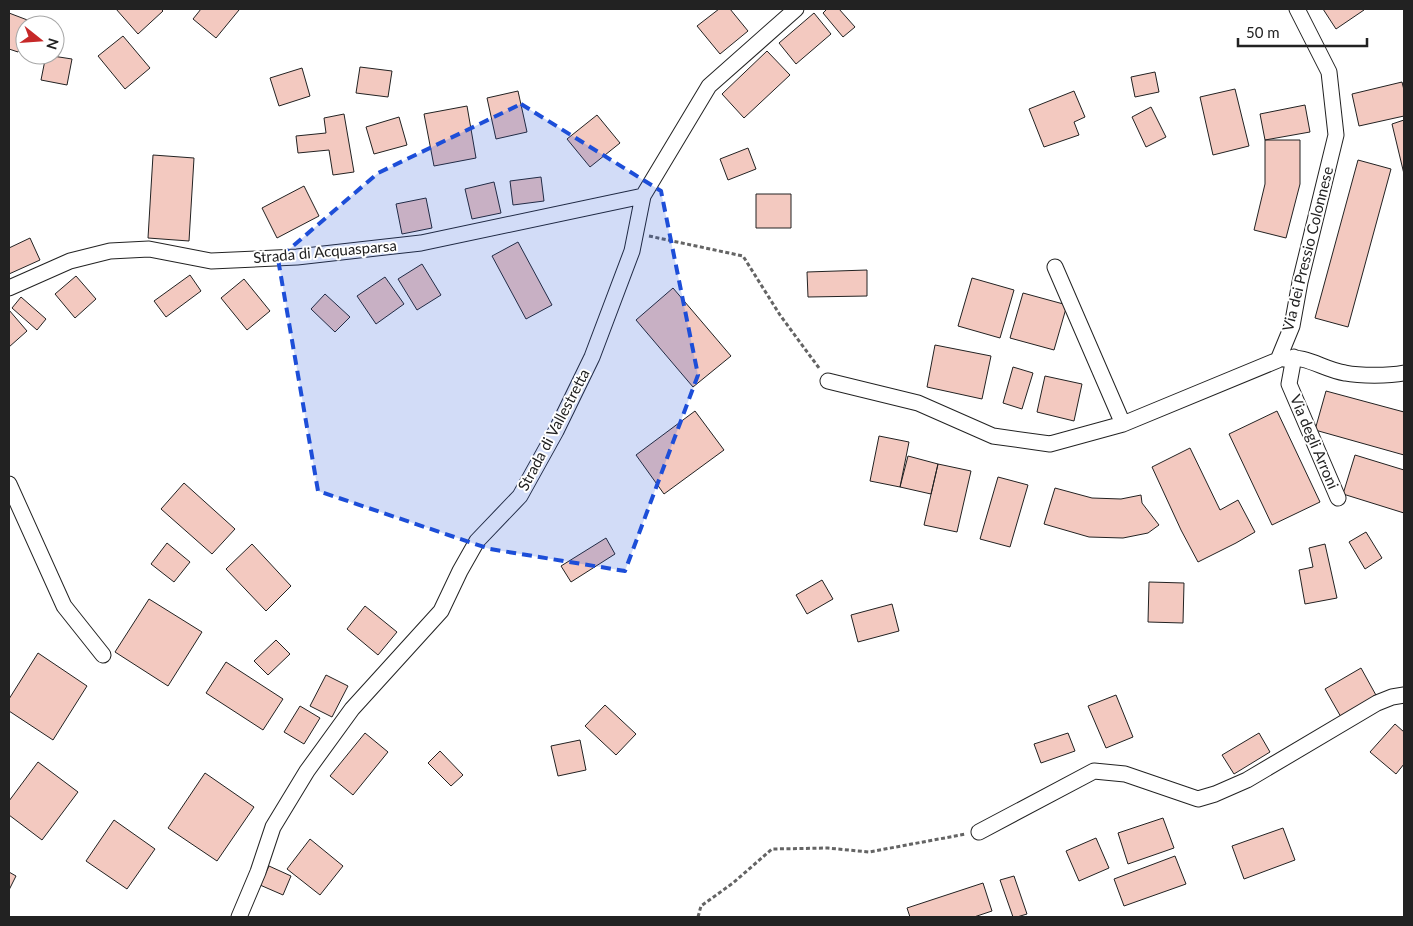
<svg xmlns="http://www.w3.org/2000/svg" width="1413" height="926" font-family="Lato,sans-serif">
<rect width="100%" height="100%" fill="#fff"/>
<path fill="#f3c9c0" stroke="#222" d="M 116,9 L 161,9 L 163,11 L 138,34 Z
M 201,9 L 237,9 L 239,10 L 216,38 L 193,19 Z
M 719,9 L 730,9 L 748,31 L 720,54 L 697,26 Z
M 827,9 L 839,9 L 855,27 L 843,37 L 823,13 Z
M 1323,9 L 1363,9 L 1364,10 L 1336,29 Z
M 9,13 L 30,21 L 29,25 L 25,25 L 25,35 L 18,52 L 9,49 Z
M 814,13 L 831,34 L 796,64 L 779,43 Z
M 123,36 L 150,68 L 125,89 L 98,56 Z
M 767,51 L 790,75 L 744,118 L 722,94 Z
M 46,55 L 72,59 L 67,85 L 41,80 Z
M 360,67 L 392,71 L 388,97 L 356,93 Z
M 302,68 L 310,96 L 279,106 L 270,78 Z
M 1155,72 L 1159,92 L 1135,97 L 1131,77 Z
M 1402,82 L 1404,90 L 1404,116 L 1359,126 L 1352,94 Z
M 1235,89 L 1249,146 L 1213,155 L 1200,97 Z
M 518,91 L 527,132 L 496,139 L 487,98 Z
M 1074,91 L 1085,117 L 1074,122 L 1079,135 L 1044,147 L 1029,109 Z
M 1305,105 L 1310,132 L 1265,140 L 1260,114 Z
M 467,106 L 476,158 L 434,166 L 424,114 Z
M 1151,107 L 1166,137 L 1146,147 L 1132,117 Z
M 344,114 L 354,172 L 333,175 L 329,150 L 298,153 L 296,136 L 326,133 L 324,118 Z
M 597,115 L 620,143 L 590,167 L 567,139 Z
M 399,117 L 407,145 L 374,154 L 366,127 Z
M 1404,120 L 1404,174 L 1392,124 Z
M 1265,140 L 1300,140 L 1300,184 L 1286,238 L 1254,230 L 1265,184 Z
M 748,148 L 756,169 L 728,180 L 720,159 Z
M 153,155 L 194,158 L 189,241 L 148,238 Z
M 1358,160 L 1391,169 L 1348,327 L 1315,318 Z
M 541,177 L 544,201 L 513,205 L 510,181 Z
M 494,182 L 501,213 L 472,219 L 465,189 Z
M 304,186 L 319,216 L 277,238 L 262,208 Z
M 756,194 L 791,194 L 791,228 L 756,228 Z
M 426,198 L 432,228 L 402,234 L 396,204 Z
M 30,238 L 40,260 L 9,274 L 9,248 Z
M 518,242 L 552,305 L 526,319 L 492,256 Z
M 422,264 L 441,295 L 417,310 L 398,279 Z
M 867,270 L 867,296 L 808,297 L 807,272 Z
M 190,275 L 201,291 L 166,317 L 154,301 Z
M 76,276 L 96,299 L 75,318 L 55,294 Z
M 385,277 L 404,304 L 376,324 L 357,296 Z
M 972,278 L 1014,290 L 1000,338 L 958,326 Z
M 244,279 L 270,311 L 247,330 L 221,298 Z
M 673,288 L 731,356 L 693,387 L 636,320 Z
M 1023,293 L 1067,305 L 1054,350 L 1010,338 Z
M 325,294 L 350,317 L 335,332 L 311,309 Z
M 21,297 L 46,319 L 37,330 L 12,308 Z
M 9,310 L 27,331 L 9,347 Z
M 935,345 L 991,356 L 982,399 L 927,387 Z
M 1013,367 L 1033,373 L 1022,409 L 1003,403 Z
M 1045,376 L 1082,384 L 1074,421 L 1037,412 Z
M 1326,391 L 1404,412 L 1404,455 L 1315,430 Z
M 695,411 L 724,450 L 664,494 L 636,455 Z
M 1277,411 L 1320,502 L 1272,525 L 1229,434 Z
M 879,436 L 909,442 L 900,487 L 870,481 Z
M 1190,448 L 1220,510 L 1238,500 L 1255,532 L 1236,543 L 1198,562 L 1181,530 L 1152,467 Z
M 1355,455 L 1404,470 L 1404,513 L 1343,494 Z
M 908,456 L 938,464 L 931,494 L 900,487 Z
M 938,464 L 971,471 L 957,532 L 924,525 Z
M 998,477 L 1028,485 L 1010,547 L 980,539 Z
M 184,483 L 235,529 L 212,554 L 161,509 Z
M 1055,488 L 1092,498 L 1121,499 L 1141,495 L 1142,503 L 1159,525 L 1148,533 L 1123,538 L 1089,537 L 1044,524 Z
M 1366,532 L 1382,558 L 1365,569 L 1349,542 Z
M 606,538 L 615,554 L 571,582 L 561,566 Z
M 167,543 L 190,562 L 174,582 L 151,564 Z
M 252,544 L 291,586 L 266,611 L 226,569 Z
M 1325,544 L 1337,598 L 1305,604 L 1299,570 L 1313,567 L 1309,548 Z
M 822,580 L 833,599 L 807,614 L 796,595 Z
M 1149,582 L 1184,583 L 1183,623 L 1148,622 Z
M 149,599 L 202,632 L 168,686 L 115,652 Z
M 892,604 L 899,631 L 858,642 L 851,615 Z
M 365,606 L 397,632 L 378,655 L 347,629 Z
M 276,640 L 290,654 L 268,675 L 254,661 Z
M 38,653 L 87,686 L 53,740 L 9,711 L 9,699 Z
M 226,662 L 283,699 L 263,730 L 206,693 Z
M 1361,668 L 1377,697 L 1341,717 L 1325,689 Z
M 326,675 L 348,686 L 332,717 L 310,706 Z
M 1116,695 L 1133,737 L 1106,748 L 1088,706 Z
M 605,705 L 636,734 L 616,755 L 585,726 Z
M 300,706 L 320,718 L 304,744 L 284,732 Z
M 1395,724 L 1404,732 L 1404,764 L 1396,774 L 1370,752 Z
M 365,733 L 388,752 L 353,795 L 330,776 Z
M 1068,733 L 1075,751 L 1041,763 L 1034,744 Z
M 1259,733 L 1270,752 L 1234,774 L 1222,755 Z
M 580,740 L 586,770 L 558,776 L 551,746 Z
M 440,751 L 463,775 L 451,786 L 428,763 Z
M 38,762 L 78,792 L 42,840 L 9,815 L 9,801 Z
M 205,773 L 254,807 L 217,861 L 168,828 Z
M 1163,818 L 1174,848 L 1128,864 L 1118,833 Z
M 114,820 L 155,849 L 127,889 L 86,861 Z
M 1283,828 L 1295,860 L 1244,879 L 1232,846 Z
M 1096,838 L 1109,868 L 1079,881 L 1066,851 Z
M 310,839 L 343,866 L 320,895 L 287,869 Z
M 1175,856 L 1186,884 L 1124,906 L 1114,879 Z
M 269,866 L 291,876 L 283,895 L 260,885 Z
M 9,872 L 16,876 L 9,890 Z
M 1014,876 L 1027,914 L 1017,917 L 1013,917 L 1000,880 Z
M 983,883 L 992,911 L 974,917 L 910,917 L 907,908 Z"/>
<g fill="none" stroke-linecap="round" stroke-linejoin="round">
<g stroke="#222" stroke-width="17">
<path id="minor" d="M 1055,267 L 1123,424
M 9,288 L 70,261 L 110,251 L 149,249 L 211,261 L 297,257 L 421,243 L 643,196
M 1294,357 L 1289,384 L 1338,498
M 1284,359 C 1305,354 1324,370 1345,373 C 1360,376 1389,376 1404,373
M 828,381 L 918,403 L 993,436 L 1050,444 L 1123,424 L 1278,360 L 1292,326 L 1300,282 L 1336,135 L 1329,72 L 1297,9
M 9,484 L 64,606 L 103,655
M 979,832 L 1094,771 L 1125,774 L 1198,799 L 1215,794 L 1247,780 L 1377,703 L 1392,697 L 1404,695
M 239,917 L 258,872 L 273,827 L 307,771 L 352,709 L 441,611 L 460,571 L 477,541 L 520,496 L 556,431 L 592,357 L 632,251 L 643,196 L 709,86 L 796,9"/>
</g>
<path stroke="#646464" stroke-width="3" stroke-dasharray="4 2.5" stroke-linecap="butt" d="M 649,236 L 743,256 L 780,315 L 819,368
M 698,917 L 701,906 L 733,883 L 772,849 L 828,848 L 869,852 L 966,834"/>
<use href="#minor" stroke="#fff" stroke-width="15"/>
</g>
<path fill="#1d4ed8" fill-opacity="0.2" stroke="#1d4ed8" stroke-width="4" stroke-dasharray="10 6" stroke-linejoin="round" d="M 521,104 L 661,191 L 698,375 L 625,571 L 490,549 L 318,491 L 278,259 L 378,173 Z"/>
<g text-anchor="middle" stroke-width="4" stroke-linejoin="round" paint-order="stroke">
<g font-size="15" fill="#222" stroke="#fff">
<text transform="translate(1308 249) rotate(-76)" y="5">Via dei Pressio Colonnese</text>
<text transform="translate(325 252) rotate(-5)" y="5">Strada di Acquasparsa</text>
<text transform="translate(554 430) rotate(-62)" y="5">Strada di Vallestretta</text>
<text transform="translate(1314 442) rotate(67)" y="5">Via degli Arroni</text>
</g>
</g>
<rect width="1413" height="926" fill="none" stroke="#222222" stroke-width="20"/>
<g transform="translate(40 40) rotate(107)"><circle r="24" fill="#ffffff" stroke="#a7a7a7"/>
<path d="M0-4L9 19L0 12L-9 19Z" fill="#c62828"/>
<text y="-8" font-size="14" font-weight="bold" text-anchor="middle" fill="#222222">N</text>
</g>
<path d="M1238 38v8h129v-8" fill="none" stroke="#222222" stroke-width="2.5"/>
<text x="1246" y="38" font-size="15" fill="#222222" stroke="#ffffff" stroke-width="4" paint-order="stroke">50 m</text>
</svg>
